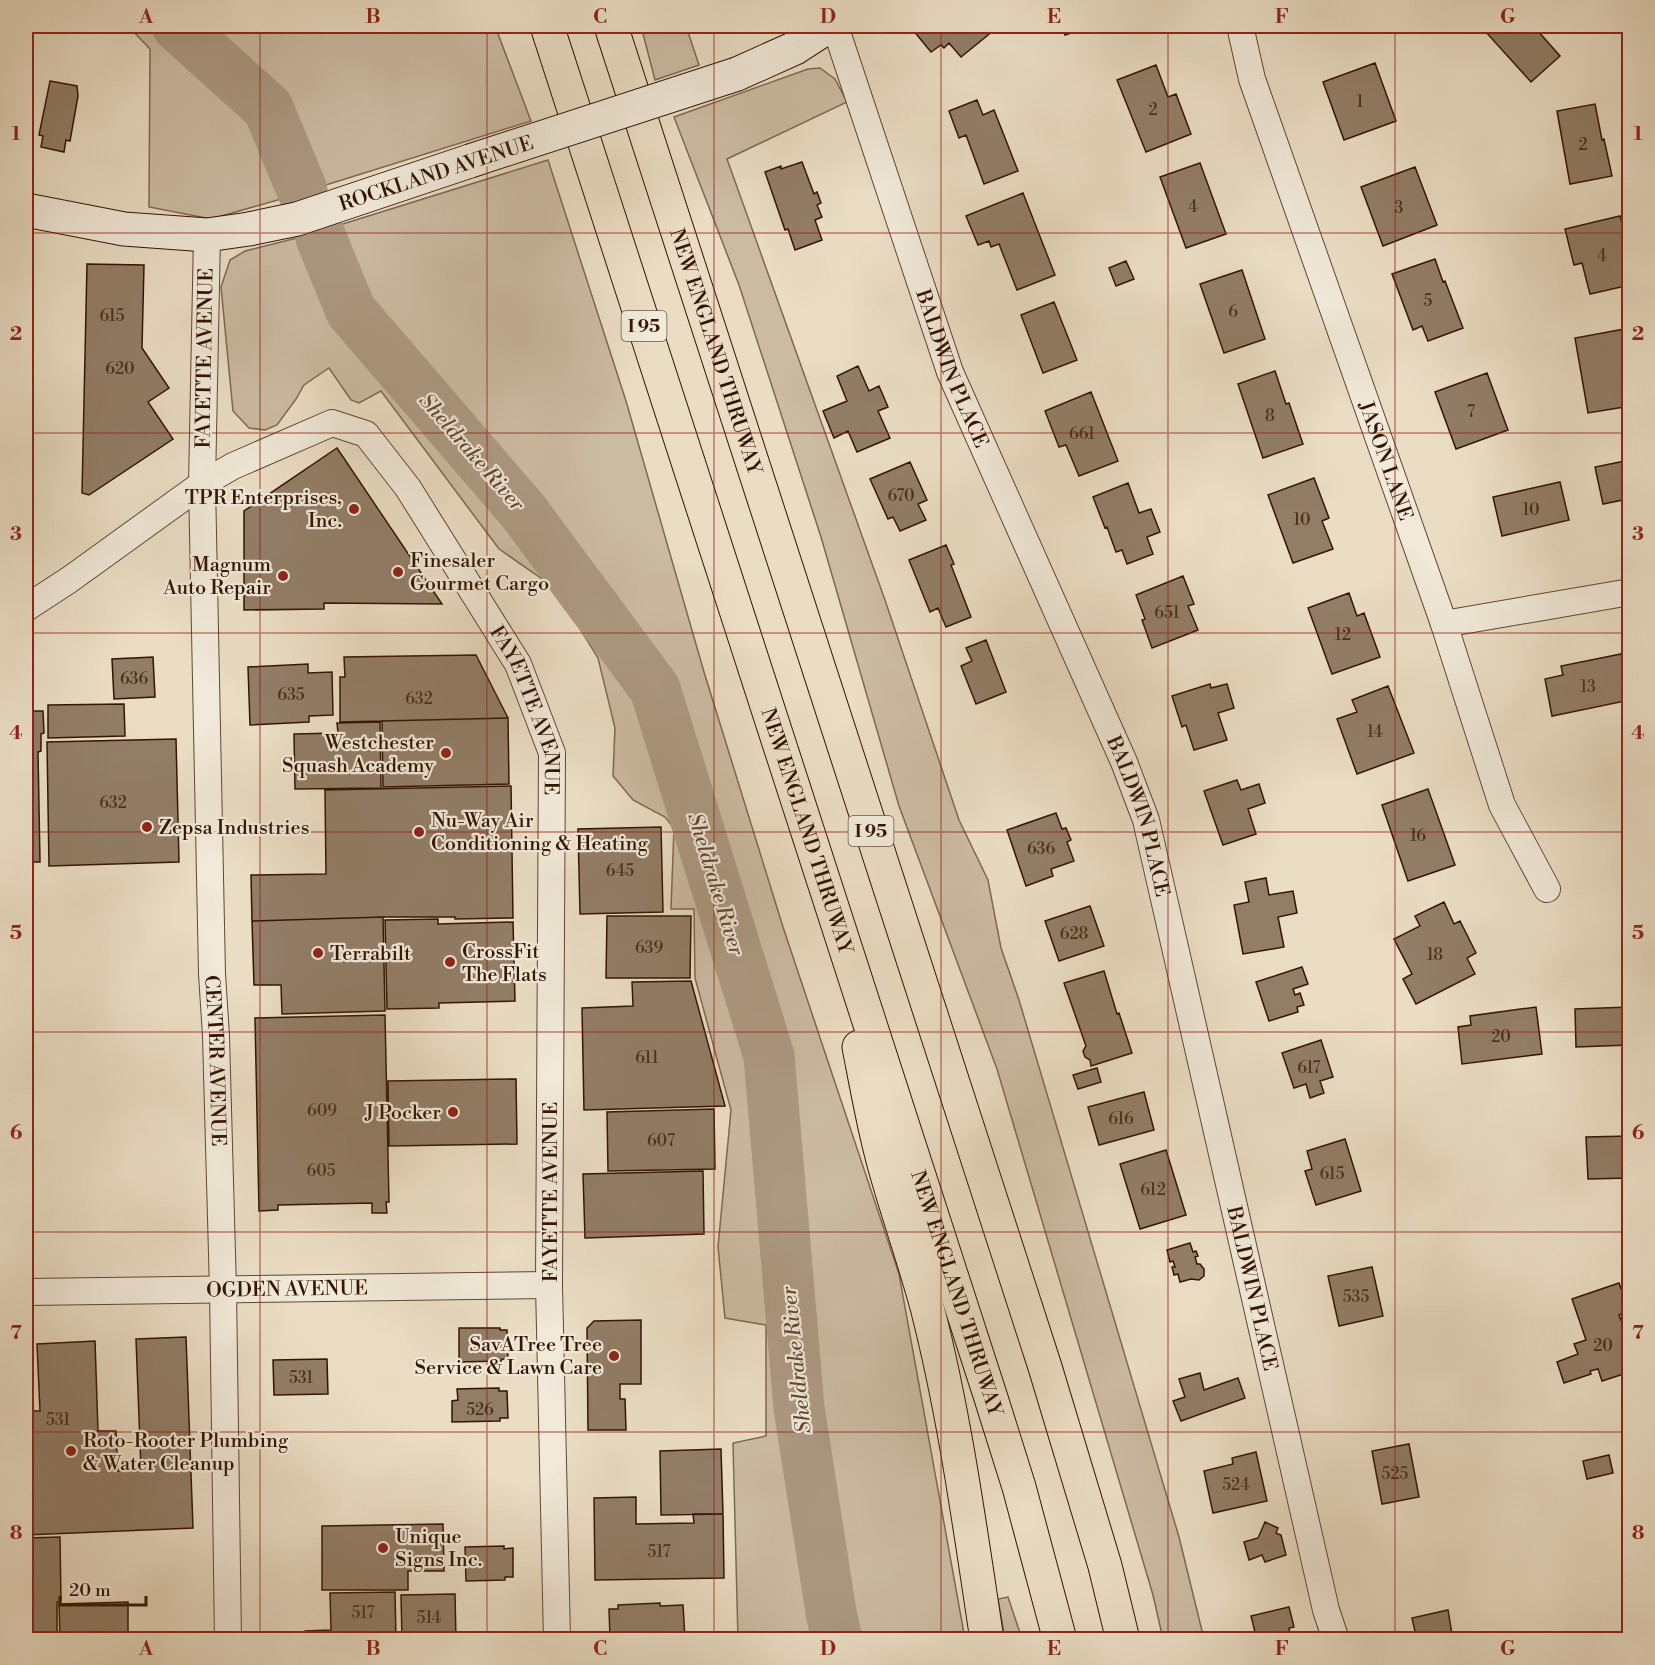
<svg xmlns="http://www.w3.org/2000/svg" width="1655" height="1665" font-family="'Libre Bodoni',serif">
<rect width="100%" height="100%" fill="#eaddc4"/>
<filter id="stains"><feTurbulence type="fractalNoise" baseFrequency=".00333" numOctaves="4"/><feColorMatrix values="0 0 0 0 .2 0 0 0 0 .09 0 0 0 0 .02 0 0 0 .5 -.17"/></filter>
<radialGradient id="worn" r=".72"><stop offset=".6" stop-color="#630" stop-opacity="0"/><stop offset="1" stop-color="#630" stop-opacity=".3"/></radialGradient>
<path fill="#cbbba3" stroke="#7f6853" stroke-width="1.5" d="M 128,26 L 495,26 L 531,121 L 281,199 L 211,219 L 149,207 L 150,49 Z
M 641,26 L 686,26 L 699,65 L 655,80 Z
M 820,68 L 835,79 L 847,102 L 727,159 L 885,600 L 959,820 L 988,880 L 1001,948 L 1019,1000 L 1179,1537 L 1204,1639 L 1163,1639 L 1153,1595 L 997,1069 L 899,806 L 821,537 L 739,285 L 674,117 L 808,69 Z
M 548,160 L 626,401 L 704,672 L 783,927 L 899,1274 L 965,1639 L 738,1639 L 733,1443 L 766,1436 L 766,1325 L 725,1318 L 718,1247 L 731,1110 L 695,978 L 694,909 L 671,909 L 674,828 L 665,817 L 633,800 L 613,776 L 615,728 L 598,658 L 555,588 L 499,549 L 381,391 L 359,403 L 351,400 L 329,368 L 304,385 L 296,399 L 277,425 L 265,430 L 249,428 L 233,411 L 221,287 L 230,260 L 245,251 L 301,237 Z
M 1008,1597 L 1022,1639 L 1005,1639 L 998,1599 Z"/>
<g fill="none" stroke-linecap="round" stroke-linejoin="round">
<path stroke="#ac9982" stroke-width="51" d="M 177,26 L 268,108 L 302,190
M 321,238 L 351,311 L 523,511 L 655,689 L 769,1056 L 799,1408 L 831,1612 L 837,1640"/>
</g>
<path fill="#927d67" stroke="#331503" stroke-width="1.5" d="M 918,26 L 999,26 L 961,57 L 949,43 L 944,48 L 941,45 L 931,52 L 913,30 Z
M 1062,26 L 1093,26 L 1065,35 Z
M 1490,26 L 1538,26 L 1540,27 L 1537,30 L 1560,56 L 1531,82 L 1484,30 Z
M 26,30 L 31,30 L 33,57 L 26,58 Z
M 1375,63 L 1396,121 L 1344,140 L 1323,82 Z
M 1156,65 L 1168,97 L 1176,94 L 1191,134 L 1146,152 L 1117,80 Z
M 50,81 L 77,86 L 78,96 L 70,141 L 66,140 L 64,152 L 41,147 L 43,136 L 39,135 Z
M 977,100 L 983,115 L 994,110 L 1018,171 L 984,184 L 966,135 L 959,138 L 949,111 Z
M 1595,104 L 1602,140 L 1604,139 L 1612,176 L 1570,184 L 1557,111 Z
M 802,162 L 814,194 L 817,192 L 821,203 L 817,205 L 822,217 L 815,220 L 822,240 L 795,250 L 788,229 L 785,230 L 765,172 L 781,166 L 781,169 Z
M 1200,163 L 1226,234 L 1186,248 L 1160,177 Z
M 1415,167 L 1437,225 L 1383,246 L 1361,187 Z
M 1023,193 L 1055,275 L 1017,290 L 999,244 L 991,247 L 989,241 L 978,245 L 966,216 Z
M 1620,216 L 1630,253 L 1630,285 L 1590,294 L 1582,263 L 1574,265 L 1565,229 Z
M 1435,259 L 1443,282 L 1445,281 L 1463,328 L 1428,341 L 1422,326 L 1413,330 L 1392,274 Z
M 1126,261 L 1134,279 L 1116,286 L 1109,268 Z
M 87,264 L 144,265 L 142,348 L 169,388 L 148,402 L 173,439 L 89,495 L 82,493 Z
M 1242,270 L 1265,339 L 1224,353 L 1200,284 Z
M 1054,302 L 1077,360 L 1043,373 L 1021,315 Z
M 1630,328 L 1630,406 L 1588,413 L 1575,338 Z
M 858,366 L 869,391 L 879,386 L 888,407 L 878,411 L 890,438 L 857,452 L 848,431 L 834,438 L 823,411 L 847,401 L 837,376 Z
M 1275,371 L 1286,404 L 1289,403 L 1303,444 L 1263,458 L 1238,384 Z
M 1487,373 L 1508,430 L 1456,449 L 1435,392 Z
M 1091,392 L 1118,461 L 1079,476 L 1066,445 L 1059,447 L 1045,411 Z
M 337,448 L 442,604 L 324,603 L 324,609 L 244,610 L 244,511 Z
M 1630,460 L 1630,509 L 1625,510 L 1623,500 L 1603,504 L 1595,467 Z
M 910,462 L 927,500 L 918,504 L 926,520 L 900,531 L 893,517 L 888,519 L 870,479 Z
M 1314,478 L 1329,518 L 1322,521 L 1333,549 L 1293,563 L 1268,495 Z
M 1560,482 L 1569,520 L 1502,536 L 1493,497 Z
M 1128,483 L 1139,513 L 1151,509 L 1160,532 L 1147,537 L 1153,554 L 1127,564 L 1122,550 L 1116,552 L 1107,527 L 1105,528 L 1093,497 Z
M 946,545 L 954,564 L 951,565 L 971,617 L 946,627 L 938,608 L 930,612 L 909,560 Z
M 1183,576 L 1194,604 L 1188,606 L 1198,630 L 1152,648 L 1142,620 L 1145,619 L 1136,595 Z
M 1349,593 L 1357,616 L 1364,613 L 1380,657 L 1332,674 L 1308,608 Z
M 986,640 L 1006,692 L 976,704 L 961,666 L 972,661 L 966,648 Z
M 1621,654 L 1630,700 L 1552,716 L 1545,679 L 1563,675 L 1561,666 Z
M 476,655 L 508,718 L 340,722 L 340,677 L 345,677 L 344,657 Z
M 153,657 L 155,697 L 114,699 L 112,659 Z
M 308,664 L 308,673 L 332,672 L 333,715 L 309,716 L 309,722 L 250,725 L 248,667 Z
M 1210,684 L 1211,688 L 1227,684 L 1234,708 L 1218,713 L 1227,740 L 1194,750 L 1186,725 L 1182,727 L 1172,696 Z
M 1388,686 L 1414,753 L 1357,774 L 1337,719 L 1357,712 L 1352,700 Z
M 124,704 L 125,736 L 48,738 L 48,705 Z
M 26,711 L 43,711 L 44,733 L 41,734 L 41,751 L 38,752 L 40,862 L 26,862 Z
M 508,718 L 509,784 L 383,787 L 382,721 Z
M 380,722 L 381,788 L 295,789 L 294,734 L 338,733 L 337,723 Z
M 176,739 L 179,862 L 49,866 L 47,742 Z
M 1237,780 L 1241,790 L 1259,784 L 1265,803 L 1248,809 L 1256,834 L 1223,845 L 1204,791 Z
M 511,786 L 513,918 L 455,919 L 455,917 L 383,917 L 252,921 L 251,875 L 326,874 L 325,790 Z
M 1428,789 L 1455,865 L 1408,881 L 1382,805 Z
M 1056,813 L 1062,829 L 1066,828 L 1071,840 L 1067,842 L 1074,861 L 1051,869 L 1053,876 L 1026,886 L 1007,830 Z
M 661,827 L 663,912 L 580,914 L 578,829 Z
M 1266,878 L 1269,895 L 1293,891 L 1297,913 L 1278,917 L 1284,947 L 1243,954 L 1234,905 L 1249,902 L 1245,882 Z
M 1444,902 L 1454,924 L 1460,921 L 1476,953 L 1467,958 L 1475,974 L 1416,1004 L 1403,979 L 1412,974 L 1394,939 L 1420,926 L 1415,916 Z
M 1090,906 L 1104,946 L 1059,961 L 1045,921 Z
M 607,916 L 691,916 L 690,978 L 606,978 Z
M 383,917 L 385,1011 L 282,1014 L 281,985 L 254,985 L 252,921 Z
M 438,919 L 438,924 L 513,922 L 515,1001 L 439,1003 L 439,1008 L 387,1009 L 385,920 Z
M 1302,967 L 1308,984 L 1293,989 L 1295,995 L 1300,993 L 1304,1005 L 1297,1007 L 1298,1012 L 1269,1021 L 1256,982 Z
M 1104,971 L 1117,1014 L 1119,1013 L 1132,1053 L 1091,1066 L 1090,1060 L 1085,1057 L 1083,1051 L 1086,1046 L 1064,983 Z
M 691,981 L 725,1106 L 584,1110 L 582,1008 L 633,1006 L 632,982 Z
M 1536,1007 L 1542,1054 L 1462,1064 L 1458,1027 L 1471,1025 L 1470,1016 Z
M 1630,1007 L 1630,1045 L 1576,1047 L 1575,1009 Z
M 385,1015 L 389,1202 L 386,1202 L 387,1213 L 372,1213 L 372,1203 L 278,1205 L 278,1210 L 259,1211 L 255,1018 Z
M 1321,1040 L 1333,1077 L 1320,1081 L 1324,1093 L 1310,1098 L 1306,1084 L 1294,1088 L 1282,1053 Z
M 1097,1068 L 1101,1082 L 1078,1089 L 1073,1075 Z
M 516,1079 L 517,1144 L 389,1146 L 388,1081 Z
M 1144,1092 L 1154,1130 L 1099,1145 L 1088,1107 Z
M 714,1109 L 715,1169 L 608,1171 L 607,1112 Z
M 1630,1136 L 1630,1178 L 1588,1179 L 1586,1137 Z
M 1345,1139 L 1361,1191 L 1316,1205 L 1305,1171 L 1312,1169 L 1307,1151 Z
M 1166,1150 L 1186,1215 L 1140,1229 L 1120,1164 Z
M 703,1171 L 704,1234 L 585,1238 L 583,1174 Z
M 1190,1243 L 1193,1252 L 1196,1251 L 1198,1256 L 1195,1257 L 1197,1264 L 1200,1264 L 1204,1269 L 1204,1276 L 1199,1280 L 1191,1279 L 1180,1282 L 1178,1274 L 1174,1275 L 1172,1267 L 1175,1267 L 1173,1261 L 1170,1262 L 1167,1250 Z
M 1372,1267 L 1383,1316 L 1339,1326 L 1328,1276 Z
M 1619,1283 L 1629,1311 L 1619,1315 L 1630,1344 L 1630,1372 L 1602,1381 L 1598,1369 L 1590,1371 L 1591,1374 L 1564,1383 L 1557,1362 L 1578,1354 L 1574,1344 L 1586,1340 L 1572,1299 Z
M 641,1320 L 641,1384 L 620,1384 L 620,1399 L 625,1399 L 626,1430 L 588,1430 L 587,1328 L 594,1321 Z
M 459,1328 L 500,1328 L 500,1330 L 507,1330 L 508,1359 L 502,1359 L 501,1361 L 459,1362 Z
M 186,1337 L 193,1528 L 26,1535 L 26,1411 L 40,1411 L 37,1344 L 95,1341 L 98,1431 L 116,1431 L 118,1471 L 141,1470 L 136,1339 Z
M 327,1359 L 328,1394 L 274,1395 L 273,1360 Z
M 1200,1373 L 1204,1390 L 1238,1378 L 1245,1398 L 1181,1421 L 1173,1401 L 1185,1397 L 1179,1379 Z
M 499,1388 L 499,1391 L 507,1391 L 508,1418 L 500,1418 L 500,1421 L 452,1422 L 452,1401 L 458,1400 L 457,1389 Z
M 1409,1444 L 1419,1497 L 1382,1504 L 1372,1451 Z
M 721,1449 L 723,1514 L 661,1515 L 660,1451 Z
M 1256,1452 L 1267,1501 L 1213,1513 L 1204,1471 L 1233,1464 L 1232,1458 Z
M 1609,1455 L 1613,1473 L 1587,1479 L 1583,1461 Z
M 636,1497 L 636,1524 L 694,1523 L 693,1514 L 723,1514 L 724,1578 L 595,1580 L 594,1498 Z
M 1265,1522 L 1278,1528 L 1276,1533 L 1281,1535 L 1286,1555 L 1265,1562 L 1262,1555 L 1249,1560 L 1244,1542 L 1258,1538 Z
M 443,1524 L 444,1571 L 408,1571 L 408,1590 L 322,1590 L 322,1526 Z
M 60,1537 L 61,1601 L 57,1602 L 57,1640 L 26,1640 L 26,1538 Z
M 504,1546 L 504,1549 L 513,1548 L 513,1577 L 505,1577 L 505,1580 L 466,1581 L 465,1547 Z
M 395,1592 L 396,1640 L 305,1640 L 305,1631 L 331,1630 L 330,1593 Z
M 455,1594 L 456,1640 L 402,1640 L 401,1595 Z
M 128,1602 L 128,1640 L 60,1640 L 59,1604 Z
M 660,1603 L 660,1606 L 683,1605 L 685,1638 L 660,1640 L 610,1638 L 609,1609 L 618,1609 L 618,1605 Z
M 1289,1607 L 1294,1627 L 1289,1628 L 1291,1640 L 1257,1640 L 1251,1616 Z
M 1448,1610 L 1453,1640 L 1417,1640 L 1412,1618 Z"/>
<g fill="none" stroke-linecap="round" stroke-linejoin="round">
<g stroke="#614733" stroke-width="28">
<g id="street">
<path id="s1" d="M 835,26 L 950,372 L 1124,762 L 1146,820 L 1326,1610 L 1336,1640"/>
<path id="s2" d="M 1240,26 L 1252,79 L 1444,624 L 1502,805 L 1547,889"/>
<path id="s3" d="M 207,235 L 202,484 L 212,974 L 216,1036 L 223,1290 L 228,1640"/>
<path id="s4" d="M 26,608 L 69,580 L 202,484 L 233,466 L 332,423 L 366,434 L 408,488 L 518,664 L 552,753 L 549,1285 L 557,1640"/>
<path d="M 1444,624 L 1630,592"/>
<path id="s5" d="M 26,1292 L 549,1285"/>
</g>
</g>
<g stroke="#331503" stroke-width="35">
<path id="secondary" d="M 737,74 L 795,48 L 829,26
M 26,210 L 124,229 L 207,235 L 249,229 L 297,219 L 470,161"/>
</g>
<g stroke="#331503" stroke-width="35">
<g id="highway">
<path id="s6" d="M 547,26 L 991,1398 L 1019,1487 L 1060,1640"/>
<path id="s7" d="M 611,26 L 1045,1367 L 1105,1566 L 1123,1640"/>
<path d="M 859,1047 C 868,1093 876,1139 890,1185 C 902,1226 916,1266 927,1307 C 955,1416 970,1528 987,1640"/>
</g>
</g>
<use href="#street" stroke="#f1e9d9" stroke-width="26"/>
<use href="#secondary" stroke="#f1e9d9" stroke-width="33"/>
<use href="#highway" stroke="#eaddc4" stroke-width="33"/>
<g stroke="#331503" stroke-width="35" stroke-linecap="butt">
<path id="secondary-bridge" d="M 470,161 L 737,74"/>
</g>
<use href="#secondary-bridge" stroke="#f1e9d9" stroke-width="33"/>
</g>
<path fill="none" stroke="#8f2418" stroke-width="1.5" stroke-opacity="0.55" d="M 260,26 L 260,1640M 487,26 L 487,1640M 714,26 L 714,1640M 941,26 L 941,1640M 1168,26 L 1168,1640M 1395,26 L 1395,1640M 26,233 L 1630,233M 26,433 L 1630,433M 26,633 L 1630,633M 26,832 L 1630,832M 26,1032 L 1630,1032M 26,1232 L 1630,1232M 26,1432 L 1630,1432"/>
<g fill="#8f2418" stroke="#f1e9d9" stroke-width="2">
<circle cx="354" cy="509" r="6"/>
<circle cx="398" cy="572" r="6"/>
<circle cx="283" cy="576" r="6"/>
<circle cx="446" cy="753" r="6"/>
<circle cx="147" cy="827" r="6"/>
<circle cx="419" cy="832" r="6"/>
<circle cx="318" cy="953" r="6"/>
<circle cx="450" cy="962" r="6"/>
<circle cx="453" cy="1112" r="6"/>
<circle cx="614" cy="1356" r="6"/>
<circle cx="71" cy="1451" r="6"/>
<circle cx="383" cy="1548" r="6"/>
</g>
<g text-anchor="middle" stroke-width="4.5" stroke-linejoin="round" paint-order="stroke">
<g font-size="16" fill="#4b2f1c">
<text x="1360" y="107">1</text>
<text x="1153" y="115">2</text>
<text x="1583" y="150">2</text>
<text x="1193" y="212">4</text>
<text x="1399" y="213">3</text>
<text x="1602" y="261">4</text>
<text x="1428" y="306">5</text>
<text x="1233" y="317">6</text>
<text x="112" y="321">615</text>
<text x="120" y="374">620</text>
<text x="1471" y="417">7</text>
<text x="1270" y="421">8</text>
<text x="1082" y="439">661</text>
<text x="901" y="501">670</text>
<text x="1531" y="515">10</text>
<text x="1302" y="525">10</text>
<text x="1167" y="618">651</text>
<text x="1343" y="640">12</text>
<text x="134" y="684">636</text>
<text x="1588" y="692">13</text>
<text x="291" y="700">635</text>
<text x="419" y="704">632</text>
<text x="1375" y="737">14</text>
<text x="113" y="808">632</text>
<text x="1418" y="841">16</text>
<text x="1041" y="854">636</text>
<text x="620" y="876">645</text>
<text x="1074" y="939">628</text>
<text x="649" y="953">639</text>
<text x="1435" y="960">18</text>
<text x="1501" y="1042">20</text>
<text x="647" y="1063">611</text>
<text x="1309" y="1073">617</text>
<text x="322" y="1116">609</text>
<text x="1121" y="1124">616</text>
<text x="661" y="1146">607</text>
<text x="321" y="1176">605</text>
<text x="1332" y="1179">615</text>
<text x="1153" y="1195">612</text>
<text x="1356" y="1302">535</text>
<text x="1603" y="1351">20</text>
<text x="301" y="1383">531</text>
<text x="480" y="1415">526</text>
<text x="58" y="1425">531</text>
<text x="1395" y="1479">525</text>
<text x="1236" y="1490">524</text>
<text x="659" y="1557">517</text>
<text x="363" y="1618">517</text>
<text x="429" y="1623">514</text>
</g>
<g fill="#f1e9d9" stroke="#6c5543" stroke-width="1.5">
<rect x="621.5" y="311" width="45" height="30" rx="4.5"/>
<rect x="848.5" y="816" width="45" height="30" rx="4.5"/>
</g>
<g font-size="18" font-weight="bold" fill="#331503">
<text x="644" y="332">I 95</text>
<text x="871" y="837">I 95</text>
</g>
<g font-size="20" fill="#331503" stroke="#f1e9d9">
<text transform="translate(436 173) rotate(-18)" y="7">ROCKLAND AVENUE</text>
<text dy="7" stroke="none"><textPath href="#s7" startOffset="342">NEW ENGLAND THRUWAY</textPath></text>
<text transform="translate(204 358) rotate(-89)" y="7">FAYETTE AVENUE</text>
<text dy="7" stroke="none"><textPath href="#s1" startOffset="362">BALDWIN PLACE</textPath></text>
<text dy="7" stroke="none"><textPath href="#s2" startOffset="459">JASON LANE</textPath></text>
<text dy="7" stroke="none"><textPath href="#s4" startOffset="718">FAYETTE AVENUE</textPath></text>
<text dy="7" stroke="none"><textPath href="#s1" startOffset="848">BALDWIN PLACE</textPath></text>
<text dy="7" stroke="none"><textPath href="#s6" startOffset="846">NEW ENGLAND THRUWAY</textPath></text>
<text dy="7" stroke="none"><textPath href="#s3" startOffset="826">CENTER AVENUE</textPath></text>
<text transform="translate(550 1192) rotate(-90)" y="7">FAYETTE AVENUE</text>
<text dy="7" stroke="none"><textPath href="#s1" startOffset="1334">BALDWIN PLACE</textPath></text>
<text dy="7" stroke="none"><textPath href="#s5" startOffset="261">OGDEN AVENUE</textPath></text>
<text dy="7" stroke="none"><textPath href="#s6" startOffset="1332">NEW ENGLAND THRUWAY</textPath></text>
</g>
<g font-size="20" fill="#331503" stroke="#f1e9d9" text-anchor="start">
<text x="342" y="504" text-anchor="end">TPR Enterprises,<tspan x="342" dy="23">Inc.</tspan></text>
<text x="410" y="567">Finesaler<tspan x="410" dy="23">Gourmet Cargo</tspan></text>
<text x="271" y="571" text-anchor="end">Magnum<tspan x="271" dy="23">Auto Repair</tspan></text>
<text x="434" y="749" text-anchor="end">Westchester<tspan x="434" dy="23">Squash Academy</tspan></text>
<text x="431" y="827">Nu-Way Air<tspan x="431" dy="23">Conditioning &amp; Heating</tspan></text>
<text x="159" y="834">Zepsa Industries</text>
<text x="462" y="958">CrossFit<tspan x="462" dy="23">The Flats</tspan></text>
<text x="330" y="960">Terrabilt</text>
<text x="441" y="1119" text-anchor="end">J Pocker</text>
<text x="602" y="1351" text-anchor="end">SavATree Tree<tspan x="602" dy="23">Service &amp; Lawn Care</tspan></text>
<text x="83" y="1447">Roto-Rooter Plumbing<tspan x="83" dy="23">&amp; Water Cleanup</tspan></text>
<text x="395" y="1543">Unique<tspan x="395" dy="23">Signs Inc.</tspan></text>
</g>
<g font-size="21" font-style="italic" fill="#634a36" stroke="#f1e9d9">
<text transform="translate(472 452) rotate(49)" y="7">Sheldrake River</text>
<text transform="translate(716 884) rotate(73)" y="7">Sheldrake River</text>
<text transform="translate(796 1360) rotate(-96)" y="7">Sheldrake River</text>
</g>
</g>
<rect width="1655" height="1665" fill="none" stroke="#eaddc4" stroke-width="66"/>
<path d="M60 1596v9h86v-9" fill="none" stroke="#331503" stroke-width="3"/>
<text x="69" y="1596" font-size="18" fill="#331503" stroke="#f1e9d9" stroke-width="4.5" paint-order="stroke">20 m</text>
<rect x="33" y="33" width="1589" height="1599" fill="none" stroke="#8f2418" stroke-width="2"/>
<g font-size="20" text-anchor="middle" font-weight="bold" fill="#8f2418">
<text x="146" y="23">A</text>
<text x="373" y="23">B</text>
<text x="600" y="23">C</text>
<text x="828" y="23">D</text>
<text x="1054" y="23">E</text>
<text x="1282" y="23">F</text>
<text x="1508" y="23">G</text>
<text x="16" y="140">1</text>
<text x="1638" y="140">1</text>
<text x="16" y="340">2</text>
<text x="1638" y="340">2</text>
<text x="16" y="540">3</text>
<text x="1638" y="540">3</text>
<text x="16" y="739">4</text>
<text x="1638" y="739">4</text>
<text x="16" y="939">5</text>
<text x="1638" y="939">5</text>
<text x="16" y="1139">6</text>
<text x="1638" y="1139">6</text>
<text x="16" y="1339">7</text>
<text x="1638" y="1339">7</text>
<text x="16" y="1539">8</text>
<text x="1638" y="1539">8</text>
<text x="146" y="1655">A</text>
<text x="373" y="1655">B</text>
<text x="600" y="1655">C</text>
<text x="828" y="1655">D</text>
<text x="1054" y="1655">E</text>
<text x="1282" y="1655">F</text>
<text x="1508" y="1655">G</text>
</g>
<rect width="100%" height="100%" filter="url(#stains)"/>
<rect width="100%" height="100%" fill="url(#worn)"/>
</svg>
